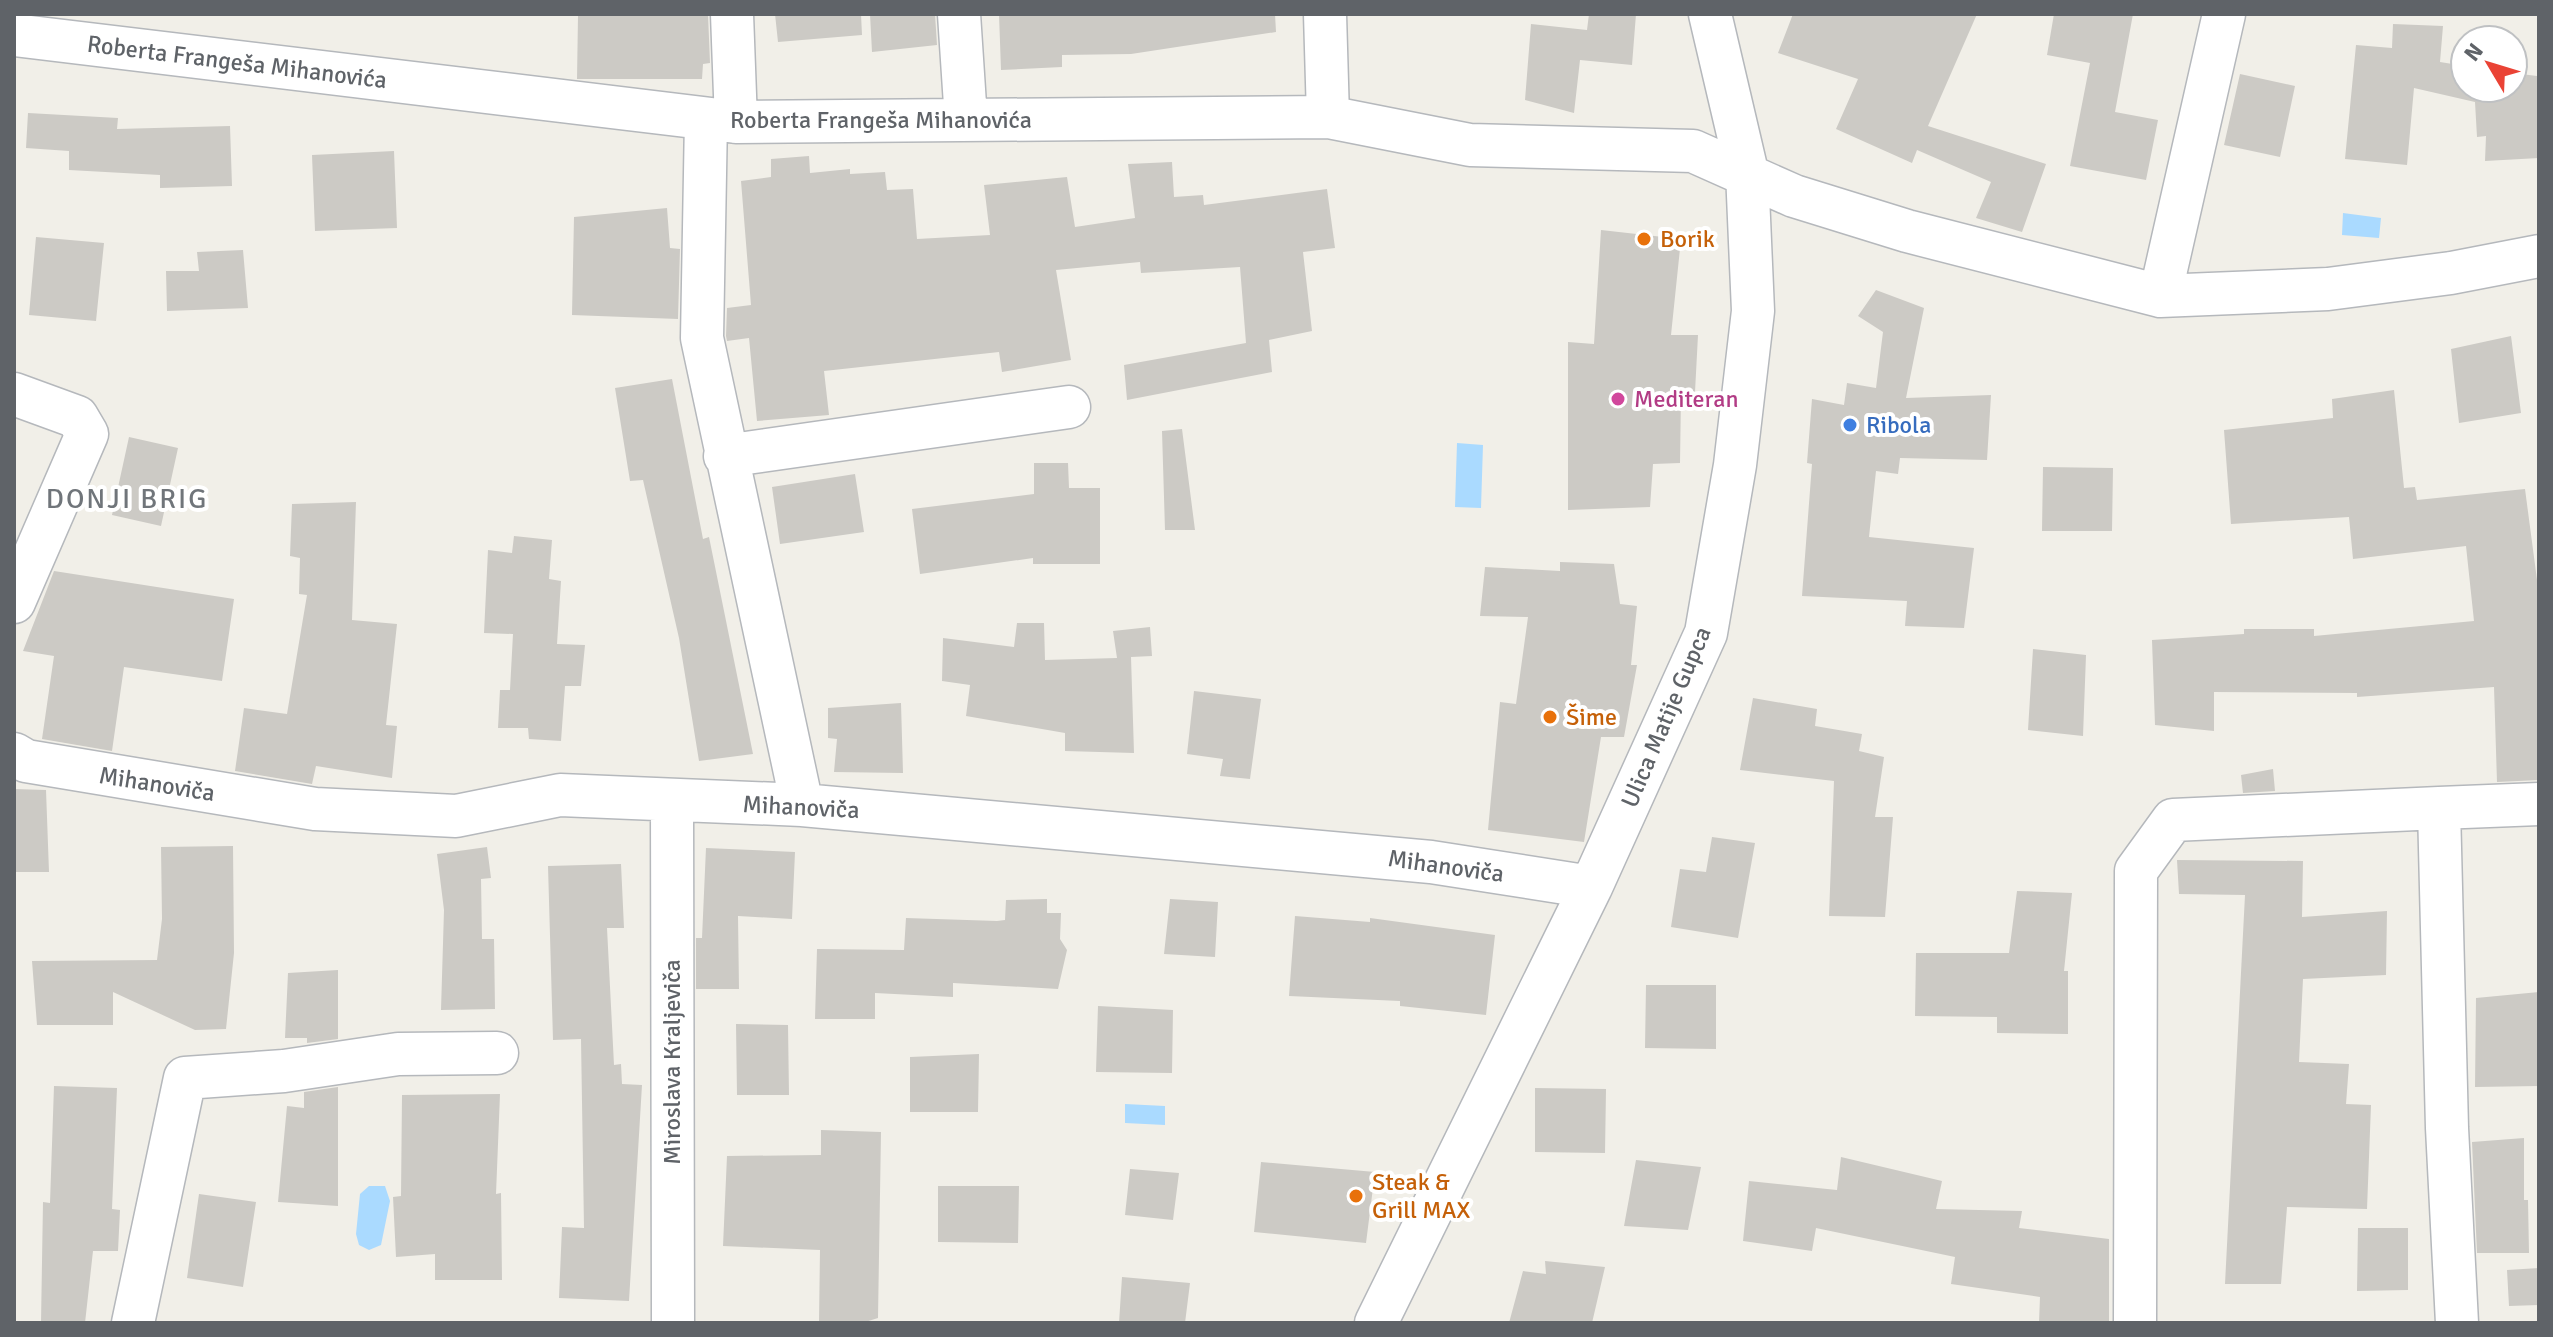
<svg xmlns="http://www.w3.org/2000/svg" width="2553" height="1337" font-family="Signika,sans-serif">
<rect width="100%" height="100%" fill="#f1efe8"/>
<path fill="#aadaff" d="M 2343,213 L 2381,218 L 2379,238 L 2342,235 Z
M 1457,443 L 1483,445 L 1481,508 L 1455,507 Z
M 1125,1104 L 1165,1106 L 1165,1125 L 1125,1123 Z
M 369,1186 L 385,1186 L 390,1201 L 381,1245 L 369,1250 L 359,1245 L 356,1234 L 360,1194 Z"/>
<path fill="#cccac5" d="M 708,14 L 710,63 L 703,64 L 702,79 L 577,79 L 578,16 Z
M 775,14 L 861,14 L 862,35 L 778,42 Z
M 870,14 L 935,14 L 937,45 L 872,52 Z
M 999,14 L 1275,14 L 1276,32 L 1131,54 L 1062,55 L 1062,67 L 1001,70 Z
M 1589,14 L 1636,14 L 1632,65 L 1580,60 L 1574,113 L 1525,100 L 1531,24 L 1587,30 Z
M 1793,14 L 1977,14 L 1928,126 L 2046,164 L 2022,232 L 1976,218 L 1991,182 L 1917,150 L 1912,163 L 1836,129 L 1858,79 L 1778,53 Z
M 2054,14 L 2133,14 L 2115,112 L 2158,120 L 2146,180 L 2070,166 L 2090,63 L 2047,55 Z
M 2393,24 L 2443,26 L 2440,62 L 2465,66 L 2465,88 L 2513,88 L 2513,73 L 2537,76 L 2539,158 L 2485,161 L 2486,136 L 2477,137 L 2475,102 L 2414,88 L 2407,165 L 2345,159 L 2356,45 L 2392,48 Z
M 2240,74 L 2295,86 L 2280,157 L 2224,145 Z
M 28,113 L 118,118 L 117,129 L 230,126 L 232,186 L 160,188 L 160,175 L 69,170 L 69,151 L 26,148 Z
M 394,151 L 397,228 L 315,231 L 312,155 Z
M 809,156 L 810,173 L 850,169 L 850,174 L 885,172 L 887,190 L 913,189 L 917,239 L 990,235 L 984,185 L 1067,177 L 1075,227 L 1135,218 L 1128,164 L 1172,162 L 1174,197 L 1203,195 L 1204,205 L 1327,189 L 1335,248 L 1303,252 L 1312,331 L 1269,340 L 1272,372 L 1127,400 L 1124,365 L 1246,343 L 1240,267 L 1141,273 L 1140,262 L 1056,270 L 1071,360 L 1002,372 L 999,352 L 824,371 L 829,415 L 757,421 L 749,338 L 727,341 L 726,336 L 727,308 L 751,305 L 741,181 L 771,177 L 771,159 Z
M 667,208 L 670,248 L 680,249 L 678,319 L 572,315 L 574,217 Z
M 1601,230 L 1681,239 L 1671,335 L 1698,335 L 1695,392 L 1681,393 L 1680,463 L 1653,464 L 1650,507 L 1568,510 L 1568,342 L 1594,344 Z
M 36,237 L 104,243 L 96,321 L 29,315 Z
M 243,250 L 248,308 L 167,311 L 166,271 L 199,271 L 197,252 Z
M 1876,290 L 1924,308 L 1906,398 L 1991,395 L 1987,460 L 1900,458 L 1898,474 L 1876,471 L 1869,537 L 1974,548 L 1964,628 L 1905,626 L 1907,601 L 1802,596 L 1812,464 L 1807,463 L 1812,399 L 1844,405 L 1847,383 L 1876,388 L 1883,332 L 1858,316 Z
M 2511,336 L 2521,413 L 2459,423 L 2451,349 Z
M 672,379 L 703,539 L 709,537 L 753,754 L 699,761 L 679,638 L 643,480 L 630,481 L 615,388 Z
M 2394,390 L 2404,488 L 2415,487 L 2417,500 L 2525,489 L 2539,595 L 2539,780 L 2497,782 L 2494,687 L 2357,697 L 2357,693 L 2214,692 L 2214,731 L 2155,725 L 2152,640 L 2244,634 L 2244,629 L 2314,629 L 2314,636 L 2474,621 L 2466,546 L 2353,559 L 2349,517 L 2231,524 L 2224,430 L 2333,418 L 2332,399 Z
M 1182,429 L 1195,530 L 1165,530 L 1162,431 Z
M 129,437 L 178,448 L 161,526 L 112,515 Z
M 1034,463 L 1068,463 L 1069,488 L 1100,488 L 1100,564 L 1033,564 L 1033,558 L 920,574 L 912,509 L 1034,494 Z
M 2043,467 L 2113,468 L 2112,531 L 2042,531 Z
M 855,474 L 864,532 L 780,544 L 772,487 Z
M 356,502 L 352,620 L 397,624 L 386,725 L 397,726 L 392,778 L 316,766 L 312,784 L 235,771 L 244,708 L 287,714 L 307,595 L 299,594 L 300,558 L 290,556 L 292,504 Z
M 514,536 L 552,540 L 549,579 L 561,581 L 557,644 L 585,645 L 581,686 L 565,686 L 561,741 L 529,739 L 528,728 L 498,728 L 500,690 L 510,690 L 513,634 L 484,633 L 488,550 L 512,553 Z
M 1560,562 L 1614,564 L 1620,604 L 1637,606 L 1631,665 L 1637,665 L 1624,737 L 1601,737 L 1584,842 L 1488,830 L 1500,702 L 1516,704 L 1528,617 L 1480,616 L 1485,567 L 1560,571 Z
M 54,571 L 234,599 L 222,681 L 124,667 L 112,751 L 42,739 L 54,656 L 23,651 Z
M 1017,623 L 1044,623 L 1045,660 L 1117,658 L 1113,631 L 1150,627 L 1152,656 L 1131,657 L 1134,753 L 1065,751 L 1065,733 L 966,716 L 970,685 L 942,681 L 943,638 L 1014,647 Z
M 2033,649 L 2086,655 L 2083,736 L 2028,730 Z
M 1194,691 L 1261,699 L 1250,779 L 1220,776 L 1223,759 L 1187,754 Z
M 1753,698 L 1817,709 L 1815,726 L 1862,734 L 1859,751 L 1884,757 L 1875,817 L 1893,817 L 1885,917 L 1829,916 L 1834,781 L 1740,770 Z
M 901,703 L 903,773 L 834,772 L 837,739 L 828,738 L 828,708 Z
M 2273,769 L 2275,791 L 2243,793 L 2241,775 Z
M 14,789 L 46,790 L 49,872 L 14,872 Z
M 1712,837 L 1755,843 L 1738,938 L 1671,927 L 1680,869 L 1706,872 Z
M 233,846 L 234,953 L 226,1029 L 195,1030 L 113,992 L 113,1025 L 37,1025 L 32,961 L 157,960 L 162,919 L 161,847 Z
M 487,847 L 491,878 L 481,879 L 482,939 L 494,939 L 495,1009 L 441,1010 L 444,910 L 437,854 Z
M 706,848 L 795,852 L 792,919 L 738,916 L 739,989 L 696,989 L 696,938 L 702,938 Z
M 2177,860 L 2303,861 L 2302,917 L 2387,911 L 2386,975 L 2303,979 L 2299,1062 L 2349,1064 L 2346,1104 L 2371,1105 L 2367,1209 L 2287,1207 L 2281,1284 L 2225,1284 L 2245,895 L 2179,894 Z
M 621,864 L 624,928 L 607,928 L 614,1065 L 621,1064 L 622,1084 L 642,1085 L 629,1301 L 559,1298 L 562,1227 L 584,1228 L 581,1039 L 553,1040 L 548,866 Z
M 2017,891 L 2072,893 L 2064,971 L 2068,971 L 2068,1034 L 1997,1033 L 1997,1017 L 1915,1016 L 1916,953 L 2009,953 Z
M 1047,899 L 1047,913 L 1061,913 L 1060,939 L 1067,950 L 1058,989 L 953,983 L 953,997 L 875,993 L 875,1019 L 815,1019 L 817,949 L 904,950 L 906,918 L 997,921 L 1005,920 L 1006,900 Z
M 1170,899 L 1218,902 L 1215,957 L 1164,954 Z
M 1295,916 L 1370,922 L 1370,918 L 1495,935 L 1486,1015 L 1400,1006 L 1400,1001 L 1289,996 Z
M 338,970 L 338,1039 L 307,1043 L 307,1038 L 285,1038 L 288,973 Z
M 1646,985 L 1716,985 L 1716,1049 L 1645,1048 Z
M 2539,992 L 2539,1086 L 2475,1087 L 2476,998 Z
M 1098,1006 L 1173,1010 L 1172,1073 L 1096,1072 Z
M 736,1024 L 788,1025 L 789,1095 L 737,1095 Z
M 979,1054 L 978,1112 L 910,1112 L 910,1057 Z
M 54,1086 L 117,1088 L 112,1209 L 120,1210 L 118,1251 L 93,1251 L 85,1323 L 41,1323 L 43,1202 L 50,1203 Z
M 338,1087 L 338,1206 L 278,1202 L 287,1106 L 304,1108 L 304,1092 Z
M 1535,1088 L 1606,1089 L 1605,1153 L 1535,1152 Z
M 500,1094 L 496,1194 L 501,1193 L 502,1280 L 435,1280 L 435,1254 L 396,1257 L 393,1197 L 401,1196 L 402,1095 Z
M 821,1130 L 881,1132 L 878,1318 L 862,1323 L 819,1323 L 820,1250 L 723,1246 L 727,1156 L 821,1155 Z
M 2524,1138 L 2524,1200 L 2528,1200 L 2529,1253 L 2477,1253 L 2472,1142 Z
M 1841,1157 L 1942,1181 L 1936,1209 L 2022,1211 L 2019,1228 L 2109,1239 L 2109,1323 L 2039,1323 L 2040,1297 L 1951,1284 L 1955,1257 L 1816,1228 L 1812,1251 L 1743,1241 L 1749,1181 L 1837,1190 Z
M 1636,1160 L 1701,1167 L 1688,1230 L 1624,1226 Z
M 1261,1162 L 1375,1172 L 1366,1243 L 1254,1232 Z
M 1130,1169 L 1179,1173 L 1173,1220 L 1125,1215 Z
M 938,1186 L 1019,1186 L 1018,1243 L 938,1242 Z
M 199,1194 L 256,1202 L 243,1287 L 187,1278 Z
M 2358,1228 L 2408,1228 L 2408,1290 L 2357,1291 Z
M 1545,1261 L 1605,1267 L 1592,1323 L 1509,1323 L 1523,1271 L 1546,1274 Z
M 2539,1268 L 2539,1305 L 2509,1306 L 2507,1270 Z
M 1122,1277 L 1190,1283 L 1185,1323 L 1119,1323 Z"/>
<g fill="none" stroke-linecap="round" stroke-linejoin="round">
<g stroke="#b5b8bc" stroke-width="45">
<path id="minor" d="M 732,14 L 736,122
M 959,14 L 966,120
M 1325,14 L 1328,117
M 14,35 L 736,122 L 1328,117 L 1470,145 L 1693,151 L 1794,196 L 1907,231 L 2160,296 L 2328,289 L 2451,273 L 2539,256
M 706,119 L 702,338 L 802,805
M 2160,296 L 2224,14
M 14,394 L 77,417 L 87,434 L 14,602
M 725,456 L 1069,407
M 14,754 L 26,761 L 315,809 L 456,816 L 560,795 L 802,805 L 1431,862 L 1591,887
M 672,801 L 673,1323
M 2439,808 L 2539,804
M 133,1323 L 185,1078 L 284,1071 L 398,1054 L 497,1053
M 1376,1323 L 1591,887 L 1706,633 L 1735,465 L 1753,311 L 1747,172 L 1710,14
M 2135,1323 L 2136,871 L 2173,820 L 2439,808 L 2447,1128 L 2457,1323"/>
</g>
<use href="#minor" stroke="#fff" stroke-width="42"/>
</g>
<g fill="#e8710a" stroke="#fff" stroke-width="3">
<circle cx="1644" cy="239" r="8"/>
<circle cx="1550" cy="717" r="8"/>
<circle cx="1356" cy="1196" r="8"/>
</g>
<circle fill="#d1479c" stroke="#fff" stroke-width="3" cx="1618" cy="399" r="8"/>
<circle fill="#3f7fe0" stroke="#fff" stroke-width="3" cx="1850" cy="425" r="8"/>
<g text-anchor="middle" stroke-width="8" stroke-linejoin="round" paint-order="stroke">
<g font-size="24" fill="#5f6368" stroke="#fff">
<text transform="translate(237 62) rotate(7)" y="8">Roberta Frangeša Mihanovića</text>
<text x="881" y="128">Roberta Frangeša Mihanovića</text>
<text transform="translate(1666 717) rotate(-67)" y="8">Ulica Matije Gupca</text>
<text transform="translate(157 784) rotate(9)" y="8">Mihanoviča</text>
<text transform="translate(801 807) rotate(3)" y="8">Mihanoviča</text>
<text transform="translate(1446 866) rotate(8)" y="8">Mihanoviča</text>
<text transform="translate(672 1062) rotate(-90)" y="8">Miroslava Kraljeviča</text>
</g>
<g font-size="24" fill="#c56008" stroke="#fff" text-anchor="start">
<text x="1660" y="247">Borik</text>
<text x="1566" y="725">Šime</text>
<text x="1372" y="1190">Steak &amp;<tspan x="1372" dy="28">Grill MAX</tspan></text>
</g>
<g font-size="24" fill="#b23c85" stroke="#fff" text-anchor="start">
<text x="1634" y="407">Mediteran</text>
</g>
<g font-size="24" fill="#366cbe" stroke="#fff" text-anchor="start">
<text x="1866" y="433">Ribola</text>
</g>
<g font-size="28" letter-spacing="2" fill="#70757a" stroke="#fff">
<text x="127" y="508">DONJI BRIG</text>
</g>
</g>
<rect width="2553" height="1337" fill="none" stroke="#5f6368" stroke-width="32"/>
<g transform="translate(2489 64) rotate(308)"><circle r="38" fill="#ffffff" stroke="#bfc1c3" stroke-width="2"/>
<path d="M0-6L14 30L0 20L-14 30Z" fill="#ea4335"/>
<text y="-12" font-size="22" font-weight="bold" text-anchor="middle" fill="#5f6368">N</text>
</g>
</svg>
